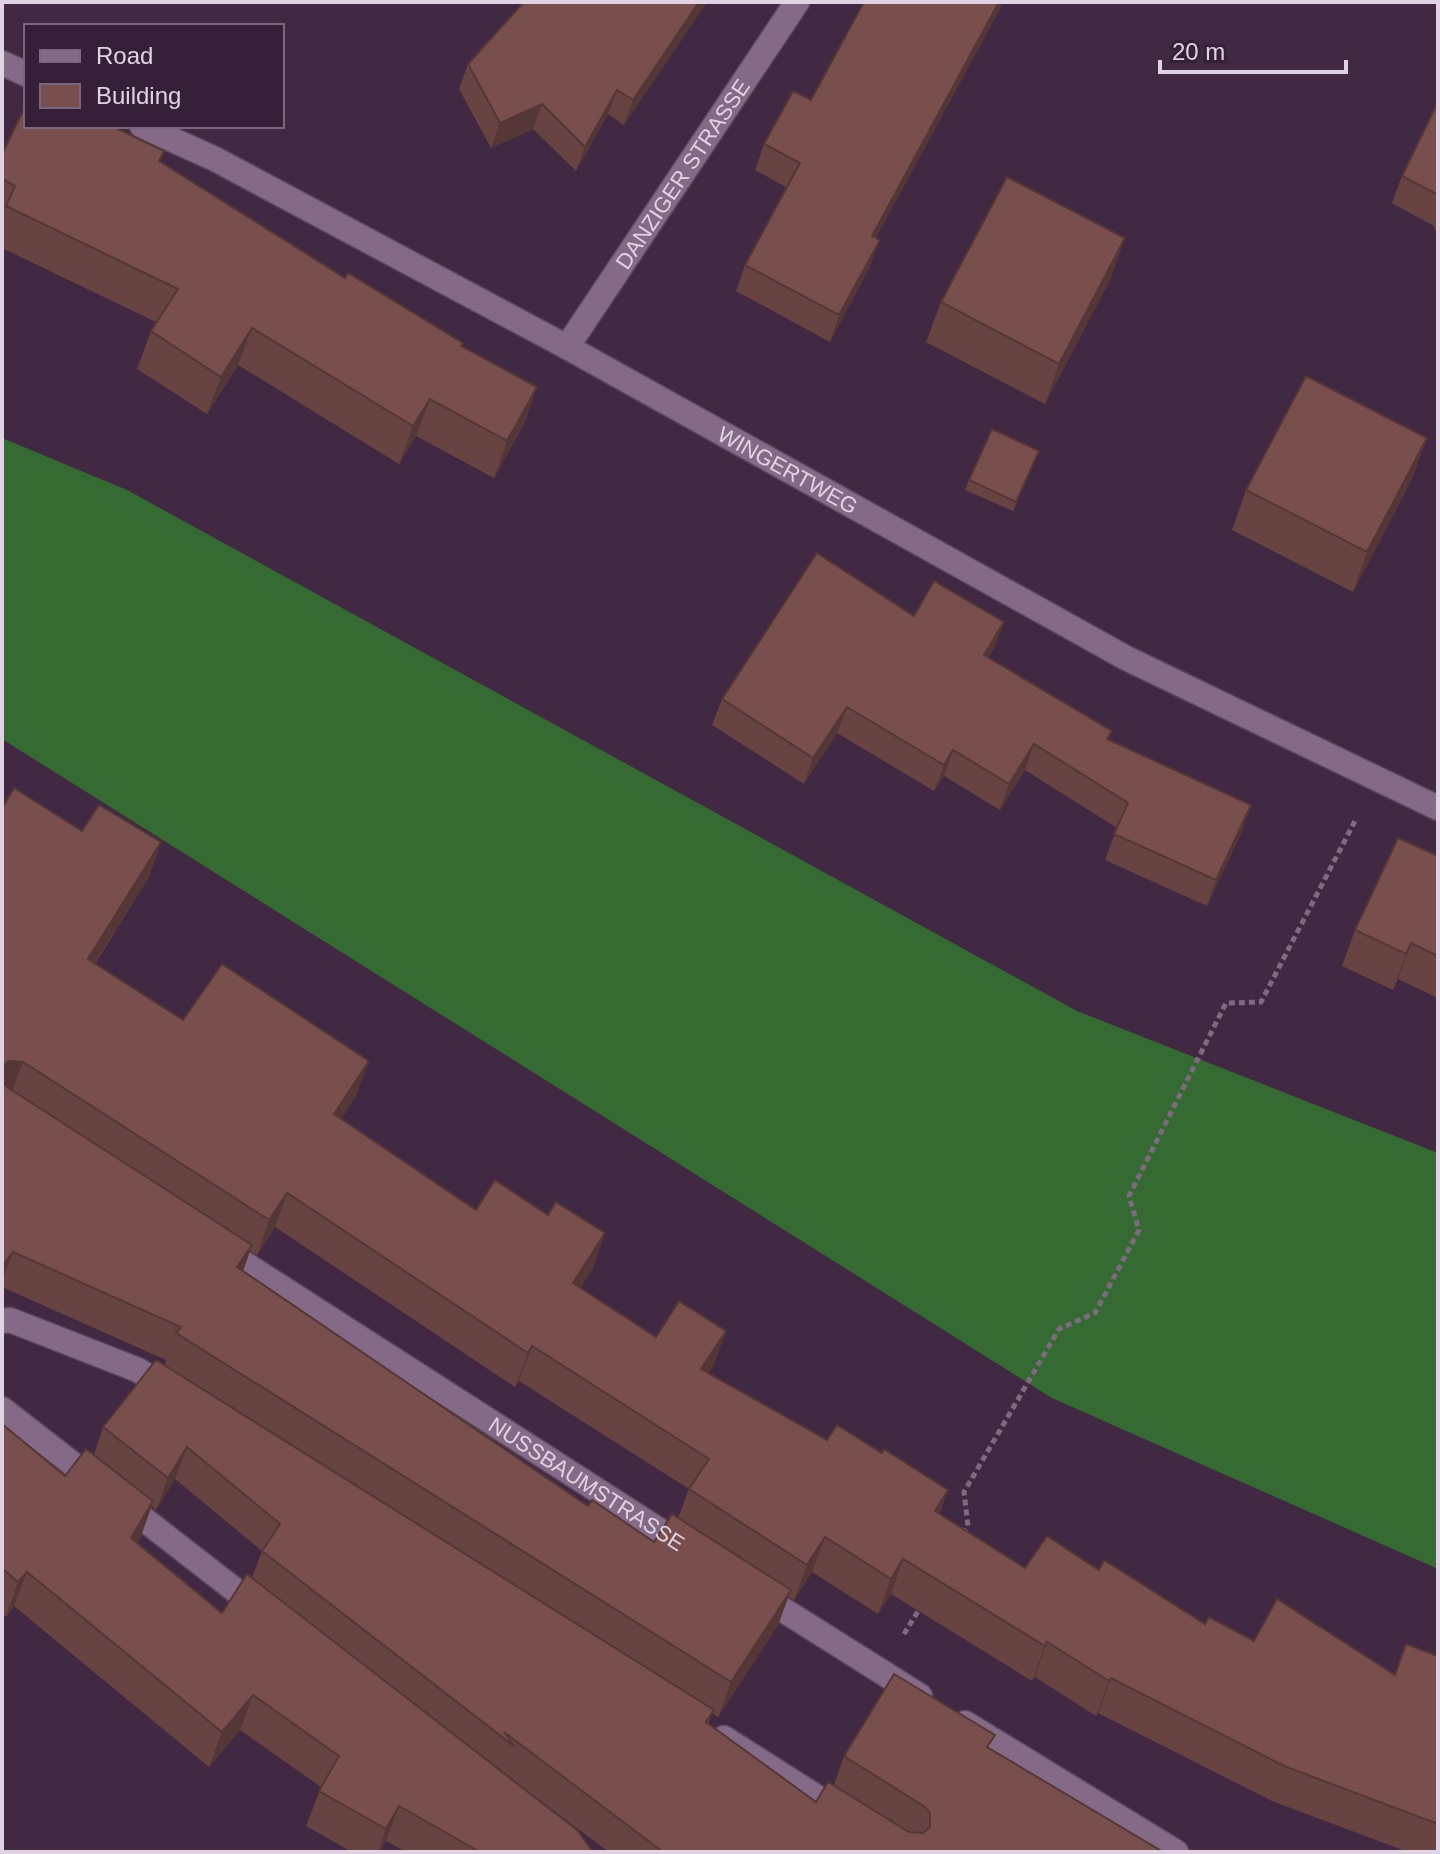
<svg xmlns="http://www.w3.org/2000/svg" width="1440" height="1854" font-family="Arial,sans-serif">
<rect width="100%" height="100%" fill="#412944"/>
<path fill="#356b32" d="M 2,438 L 127,490 L 1077,1011 L 1438,1153 L 1438,1569 L 1052,1398 L 2,739 Z"/>
<g fill="none" stroke-linecap="round" stroke-linejoin="round">
<g stroke="#5b475e" stroke-width="27">
<g id="street">
<path d="M 2,63 L 26,74"/>
<path id="s1" d="M 142,126 L 215,159 L 567,347 L 1126,658 L 1438,808"/>
<path id="s2" d="M 567,347 L 797,2"/>
<path id="s3" d="M 220,1248 L 687,1548"/>
<path d="M 2,1321 L 10,1320 L 138,1370 L 172,1391"/>
<path d="M 2,1409 L 262,1611"/>
<path d="M 758,1594 L 920,1696"/>
<path d="M 965,1723 L 1176,1852"/>
<path d="M 724,1738 L 845,1815"/>
</g>
</g>
<path stroke="#7f6a81" stroke-width="5" stroke-dasharray="6 4" stroke-linecap="butt" d="M 963,1534 L 968,1526 L 964,1492 L 1059,1329 L 1095,1313 L 1139,1230 L 1129,1196 L 1226,1003 L 1261,1002 L 1356,819
M 904,1634 L 920,1608"/>
<use href="#street" stroke="#856a88" stroke-width="24"/>
</g>
<path fill="#674442" fill-rule="evenodd" d="M 707,2 L 624,125 L 608,114 L 576,171 L 533,129 L 491,148 L 459,89 L 468,64 Z
M 793,91 L 876,238 L 870,266 L 830,342 L 736,291 L 745,265 L 786,187 L 755,170 L 764,144 Z
M 1438,102 L 1438,237 L 1434,226 L 1392,203 L 1402,176 Z
M 164,151 L 160,162 L 345,278 L 462,346 L 537,387 L 524,424 L 494,478 L 416,436 L 399,464 L 238,365 L 207,414 L 137,369 L 151,331 L 156,322 L 2,248 L 2,154 Z
M 1111,278 L 1045,404 L 926,342 L 941,302 Z
M 1039,451 L 1013,511 L 965,490 L 969,480 Z
M 1413,477 L 1353,592 L 1232,530 L 1246,490 Z
M 914,616 L 994,648 L 988,658 L 1109,740 L 1251,805 L 1242,831 L 1207,906 L 1105,860 L 1117,828 L 1025,770 L 1000,810 L 944,776 L 934,791 L 837,733 L 804,784 L 712,725 L 722,699 Z
M 2,808 L 82,831 L 161,842 L 149,877 L 95,964 L 183,1020 L 356,1096 L 341,1119 L 476,1210 L 548,1215 L 605,1233 L 593,1268 L 580,1288 L 656,1337 L 726,1331 L 713,1366 L 708,1373 L 940,1514 L 1025,1568 L 1099,1570 L 1205,1624 L 1254,1641 L 1395,1675 L 1438,1656 L 1438,1852 L 1408,1852 L 1272,1801 L 1098,1713 L 1096,1716 L 1035,1677 L 1032,1681 L 891,1594 L 878,1614 L 812,1572 L 794,1600 L 788,1596 L 778,1625 L 718,1717 L 712,1713 L 708,1724 L 816,1802 L 834,1785 L 844,1756 L 990,1749 L 1163,1852 L 609,1852 L 505,1774 L 593,1852 L 406,1852 L 386,1841 L 380,1852 L 352,1852 L 306,1826 L 321,1787 L 240,1730 L 209,1767 L 14,1606 L 6,1617 L 2,1614 L 2,1424 L 65,1476 L 94,1455 L 103,1427 L 165,1365 L 166,1360 L 2,1287 ZM 275,1227 L 515,1387 L 519,1381 L 689,1489 L 678,1518 L 654,1542 L 588,1506 L 243,1271 L 250,1251 L 257,1255 ZM 175,1479 L 262,1551 L 252,1578 L 222,1613 L 136,1543 L 141,1536 L 152,1506 L 156,1510 Z
M 1438,856 L 1438,998 L 1398,979 L 1393,990 L 1342,966 L 1355,930 Z"/>
<path fill="#543736" d="M 699,2 L 707,2 L 624,125 L 633,100 Z
M 999,2 L 1004,2 L 863,262 L 872,236 Z
M 617,90 L 608,114 L 576,171 L 585,147 Z
M 542,104 L 533,129 L 491,148 L 500,123 Z
M 1125,238 L 1111,278 L 1045,404 L 1059,364 Z
M 880,240 L 870,266 L 830,342 L 839,315 Z
M 252,328 L 238,365 L 207,414 L 221,377 Z
M 537,387 L 524,424 L 494,478 L 507,441 Z
M 430,399 L 416,436 L 399,464 L 413,426 Z
M 1427,438 L 1413,477 L 1353,592 L 1367,552 Z
M 1004,622 L 994,648 L 974,681 L 984,655 Z
M 847,707 L 837,733 L 804,784 L 813,758 Z
M 1034,744 L 1025,770 L 1000,810 L 1009,784 Z
M 953,750 L 944,776 L 934,791 L 944,765 Z
M 1251,805 L 1242,831 L 1207,906 L 1216,880 Z
M 161,842 L 149,877 L 75,994 L 88,959 Z
M 1411,943 L 1398,979 L 1393,990 L 1406,954 Z
M 9,1061 L 23,1062 L 10,1096 L 2,1096 L 2,1067 Z
M 369,1061 L 356,1096 L 321,1149 L 334,1114 Z
M 287,1193 L 275,1227 L 257,1255 L 269,1220 Z
M 605,1233 L 593,1268 L 560,1318 L 573,1283 Z
M 252,1245 L 240,1279 L 237,1267 Z
M 13,1252 L 2,1281 L 2,1266 Z
M 726,1331 L 713,1366 L 689,1404 L 701,1369 Z
M 532,1346 L 519,1381 L 515,1387 L 528,1353 Z
M 187,1447 L 175,1479 L 156,1510 L 168,1478 Z
M 948,1490 L 936,1525 L 935,1511 Z
M 153,1501 L 141,1536 L 118,1573 L 131,1538 Z
M 825,1537 L 812,1572 L 794,1600 L 807,1565 Z
M 903,1559 L 891,1594 L 878,1614 L 891,1579 Z
M 27,1572 L 14,1606 L 6,1617 L 18,1582 Z
M 791,1590 L 778,1625 L 718,1717 L 731,1682 Z
M 1047,1642 L 1035,1677 L 1032,1681 L 1045,1646 Z
M 1111,1678 L 1098,1713 L 1096,1716 L 1109,1681 Z
M 253,1695 L 240,1730 L 209,1767 L 222,1732 Z
M 399,1806 L 386,1841 L 380,1852 L 378,1852 L 386,1829 Z"/>
<path fill="#784f4d" stroke="#543736" stroke-width="2" d="M 524,2 L 699,2 L 633,100 L 617,90 L 585,147 L 542,104 L 500,123 L 468,64 Z
M 864,2 L 999,2 L 872,236 L 880,240 L 839,315 L 745,265 L 800,163 L 764,144 L 793,91 L 811,100 Z
M 1438,102 L 1438,195 L 1402,176 Z
M 26,105 L 26,126 L 112,126 L 164,151 L 159,161 L 345,278 L 348,273 L 463,343 L 461,346 L 537,387 L 507,441 L 430,399 L 413,426 L 252,328 L 221,377 L 151,331 L 178,289 L 6,206 L 15,186 L 2,179 L 2,154 Z
M 1007,177 L 1125,238 L 1059,364 L 941,302 Z
M 1306,376 L 1427,438 L 1367,552 L 1246,490 Z
M 992,429 L 1039,451 L 1016,502 L 969,480 Z
M 817,553 L 914,616 L 934,581 L 1004,622 L 984,655 L 1112,731 L 1107,739 L 1251,805 L 1216,880 L 1114,834 L 1128,803 L 1034,744 L 1009,784 L 953,750 L 944,765 L 847,707 L 813,758 L 722,699 Z
M 14,788 L 82,831 L 99,805 L 161,842 L 88,959 L 183,1020 L 222,964 L 369,1061 L 334,1114 L 476,1210 L 495,1180 L 548,1215 L 556,1202 L 605,1233 L 573,1283 L 656,1337 L 679,1301 L 726,1331 L 701,1369 L 827,1440 L 837,1425 L 882,1453 L 884,1449 L 948,1490 L 935,1511 L 1025,1568 L 1047,1536 L 1099,1570 L 1104,1560 L 1205,1624 L 1209,1617 L 1254,1641 L 1277,1599 L 1395,1675 L 1406,1644 L 1438,1656 L 1438,1824 L 1284,1766 L 1111,1678 L 1109,1681 L 1047,1642 L 1045,1646 L 903,1559 L 891,1579 L 825,1537 L 807,1565 L 689,1489 L 709,1459 L 532,1346 L 528,1353 L 287,1193 L 269,1220 L 23,1062 L 9,1061 L 2,1067 L 2,808 Z
M 1398,838 L 1438,856 L 1438,956 L 1411,943 L 1406,954 L 1355,930 Z
M 2,1081 L 7,1087 L 252,1245 L 237,1267 L 588,1506 L 592,1500 L 654,1542 L 672,1514 L 791,1590 L 731,1682 L 176,1333 L 181,1327 L 13,1252 L 2,1266 Z
M 156,1360 L 714,1710 L 706,1722 L 816,1802 L 828,1782 L 909,1832 L 923,1833 L 930,1827 L 930,1813 L 925,1807 L 844,1756 L 894,1674 L 995,1735 L 987,1747 L 1163,1852 L 663,1852 L 504,1732 L 515,1747 L 262,1551 L 280,1524 L 187,1447 L 168,1478 L 103,1427 Z
M 2,1424 L 65,1476 L 86,1449 L 153,1501 L 131,1538 L 222,1613 L 247,1574 L 577,1830 L 593,1852 L 480,1852 L 399,1806 L 386,1829 L 319,1791 L 339,1756 L 253,1695 L 222,1732 L 27,1572 L 18,1582 L 2,1568 Z"/>
<g text-anchor="middle" stroke-width="6" stroke-linejoin="round" paint-order="stroke">
<g font-size="22" fill="#e1d2e3" stroke="#361f39">
<text dy="8" stroke="none"><textPath href="#s2" startOffset="208">DANZIGER STRASSE</textPath></text>
<text dy="8" stroke="none"><textPath href="#s1" startOffset="732">WINGERTWEG</textPath></text>
<text dy="8" stroke="none"><textPath href="#s3" startOffset="436">NUSSBAUMSTRASSE</textPath></text>
</g>
</g>
<rect width="1440" height="1854" fill="none" stroke="#e1d2e3" stroke-width="8"/>
<rect x="24" y="24" width="260" height="104" fill="#361f39" stroke="#7a677d" stroke-width="2"/>
<rect x="40" y="50" width="40" height="12" fill="#856a88" stroke="#7a677d" stroke-width="2"/>
<text x="96" y="64" font-size="24" fill="#e1d2e3">Road</text>
<rect x="40" y="84" width="40" height="24" fill="#784f4d" stroke="#7a677d" stroke-width="2"/>
<text x="96" y="104" font-size="24" fill="#e1d2e3">Building</text>
<path d="M1160 60v12h186v-12" fill="none" stroke="#e1d2e3" stroke-width="4"/>
<text x="1172" y="60" font-size="24" fill="#e1d2e3" stroke="#361f39" stroke-width="6" paint-order="stroke">20 m</text>
</svg>
